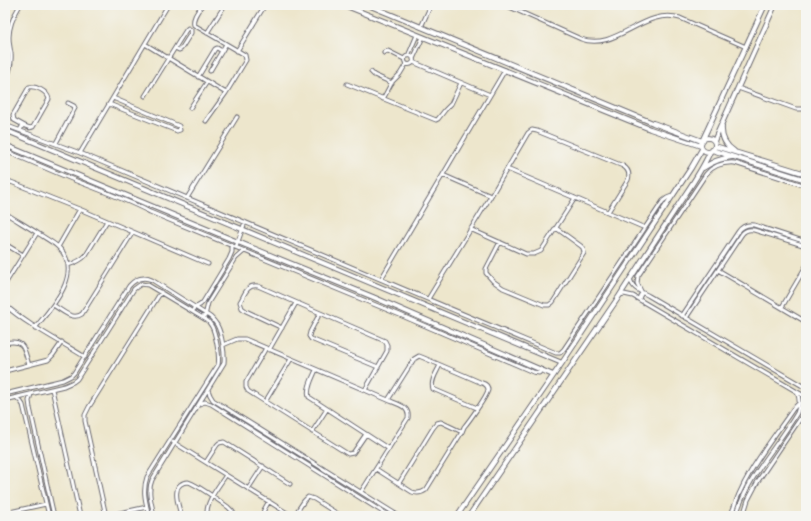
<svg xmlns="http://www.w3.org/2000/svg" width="811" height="521" font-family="'IM FELL Great Primer',serif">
<rect width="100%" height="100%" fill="#f6f6f2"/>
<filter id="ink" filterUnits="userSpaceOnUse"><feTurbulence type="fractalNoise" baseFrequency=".025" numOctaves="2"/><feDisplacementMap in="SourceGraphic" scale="8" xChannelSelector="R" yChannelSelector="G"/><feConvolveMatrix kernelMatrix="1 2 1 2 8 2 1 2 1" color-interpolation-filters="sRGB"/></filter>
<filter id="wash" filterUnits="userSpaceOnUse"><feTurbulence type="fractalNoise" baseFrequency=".012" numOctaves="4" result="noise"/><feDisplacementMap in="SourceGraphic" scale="16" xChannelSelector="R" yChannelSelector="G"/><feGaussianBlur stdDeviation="0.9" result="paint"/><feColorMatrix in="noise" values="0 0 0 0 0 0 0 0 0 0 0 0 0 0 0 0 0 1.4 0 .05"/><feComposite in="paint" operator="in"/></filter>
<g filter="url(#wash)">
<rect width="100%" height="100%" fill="#ede6cc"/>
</g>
<g filter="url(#ink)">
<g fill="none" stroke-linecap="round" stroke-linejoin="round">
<g stroke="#69676e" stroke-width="5">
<path id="minor" d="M 202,5 C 198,11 192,18 194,25 L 245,55 L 246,60 L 226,93 L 206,121
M 505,5 L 581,39 C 616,52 644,7 680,18 L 746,47
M 421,27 L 431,5
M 207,33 L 225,5
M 145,44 L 226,93
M 237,51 L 265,5
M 384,53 L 385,52 L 388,51 L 404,59
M404.5 60a4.5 4.5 0 1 1 9 0a4.5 4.5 0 1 1-9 0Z
M 408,56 L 417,35
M 413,59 L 423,37
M 413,62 L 490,95
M 210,71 L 226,44
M 371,72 L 374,75 L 392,83
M 198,77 L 215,49 L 217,48 L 222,51
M 5,83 C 9,74 12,63 11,53 C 10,48 9,43 9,37 C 9,25 14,15 20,5
M 347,84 L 436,120 L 438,119 L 445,110 L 451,104 L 461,83
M 738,88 L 796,109 L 806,109
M 145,96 L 186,30 L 188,28 L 191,30 L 191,33 L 181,49 L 179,50 L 175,48
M 383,99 L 392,82 L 400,74 L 406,64
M 109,104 L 177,131 L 180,130 L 179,126 L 113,98
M 190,108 L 207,82
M 5,125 L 80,153 L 556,353 L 560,353 L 564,349 L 663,201 L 667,198 L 672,196
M 20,130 L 23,125 L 14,120 L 13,115 L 29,87 C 36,86 47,91 49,99 L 33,127 C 29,129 27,127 23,125
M 56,143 L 75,108 L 74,106 L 68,103
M 5,151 C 30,161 54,172 79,182 C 103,191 127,200 150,212 L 400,315 L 533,372 L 539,373 L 542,370
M 80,153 L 168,5
M 507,169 L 645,228
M 443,175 L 491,196
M 5,181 L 11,182 L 84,211 L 208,264
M 187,198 L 237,117
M 5,213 C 16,220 28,227 39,234 C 45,238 51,241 57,246 C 86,271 52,307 35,328
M 470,229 L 526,254 L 534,254 L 541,251 L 575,198
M 500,242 L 486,269 L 486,273 L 493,281 L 503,288 L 544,305 L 549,305 L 553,302 L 584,253 L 583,248 L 581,246 L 556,228
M 5,244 L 23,255
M 58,247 L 80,209
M 236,247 L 245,222
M 68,265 C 75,263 81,261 86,255 L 107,221
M 718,270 L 806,322
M 630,278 C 632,289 640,291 649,296 L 806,388
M 381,279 L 505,70
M 5,284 L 37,233
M 620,295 L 624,294 L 633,296 L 806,397
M 428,299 L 491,196 L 528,133 L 532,130 L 537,131 L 623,166 C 628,169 630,174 628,180 L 608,212
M 639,299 L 640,296 L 642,293 L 637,283 L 638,276 L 706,174 C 714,165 723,162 735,163 L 806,186
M 5,305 C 29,326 58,340 85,357
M 53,305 C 62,310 72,321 82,314 L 133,232
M 782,307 L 806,266
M 193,311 L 194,308 L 200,305 L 203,302 L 229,259 L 232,252 L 232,246
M 320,313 L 310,332 L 309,336 L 311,339 L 378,367
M 682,316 L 738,232 C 742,226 747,224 754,225 L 806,242
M 202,317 L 205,316 L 208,303 L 236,258 L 244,251
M 686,318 L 742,234 C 745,230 749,229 754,230 L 806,246
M 282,328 L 246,311 L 242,308 L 240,302 C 245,294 247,284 258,286 L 385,341 L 387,345 L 387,351 L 365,390
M 5,343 C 25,338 24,350 29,365
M 223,345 L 237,339 L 245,339 L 388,400 C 397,404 410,406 408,418 L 361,492
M 266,348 L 246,382 L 246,387 L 248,391 L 348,454 L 353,453 L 366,434
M 269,350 L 296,303
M 440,365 C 437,372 430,381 433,389 L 477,408
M 316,370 C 313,377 306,389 309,397 L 389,449
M 5,371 L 48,360 L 53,355 L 62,342
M 52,389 L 80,516
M 208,390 L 210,395 L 213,400 L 399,516
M 5,394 L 63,380 L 71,376 L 74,373 L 129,286 C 136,278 143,276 152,280 L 209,316 C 212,318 215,322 217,325 C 222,334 225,354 224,363 L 152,480 C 147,492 152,504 154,516
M 31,394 L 29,401 L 30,408 L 54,516
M 16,397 L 21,402 L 23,405 L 49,516
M 5,400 L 64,386 L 73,382 L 77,379 L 134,289 L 141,284 L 148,285 L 208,321 C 210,324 212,326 213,329 C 216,337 220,357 218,365 L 147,477 C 142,491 146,503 149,516
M 265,402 L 291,359
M 199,404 L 205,402 L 211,404 L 389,516
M 312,432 L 327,409
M 173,442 L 292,516
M 206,462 L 217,445 L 219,443 L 224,442 L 290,484
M 376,469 L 412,492 C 418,494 422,493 426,490 L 462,432 L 464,427 C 469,421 487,396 488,390 C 488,386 486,384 482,383 L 459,373 L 424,358 L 419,356 L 414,359 L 388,400
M 399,483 L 433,428 L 437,423 L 441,422 L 462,432
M 248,489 L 263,466
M 5,513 L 46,504
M 106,516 L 85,421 L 85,415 L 89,407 L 161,292
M 106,516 L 147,507
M 181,516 C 180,509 175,498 177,491 C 177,486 182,482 188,482 C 194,483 221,502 228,507 L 233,512 L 234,516
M 207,516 C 205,502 219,486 226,475
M 262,516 L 264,510 L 269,501
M 294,516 L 304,501 L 308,497 L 314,499 L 341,516
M 731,516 C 742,476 770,443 793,409 L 799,403
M 736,516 C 748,475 776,449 797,413 C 800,406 800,399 797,392
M 743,516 L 748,500 L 758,481 L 802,416 L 806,412"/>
</g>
<g stroke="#69676e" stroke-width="6">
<path id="tertiary" d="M 344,5 L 650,129 L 701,146
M 368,5 L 653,123 L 702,141
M 722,126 C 721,137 725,145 734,151
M 5,130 L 562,363
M701 145a7 7 0 1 1 14 0a7 7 0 1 1-14 0Z
M 703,139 L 765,5
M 714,141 L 775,5
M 5,145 L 238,242 L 373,297 L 553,375
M 715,146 L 806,174
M 712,150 L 806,180
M 703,168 C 712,162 721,158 732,157
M 457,516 L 562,363 L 691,168 L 702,149
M 469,516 L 618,298 C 637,268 656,239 675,210 C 687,191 701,173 710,152"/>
</g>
<use href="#minor" stroke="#fff" stroke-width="3"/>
<use href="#tertiary" stroke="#fff" stroke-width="4"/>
</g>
</g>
<rect width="811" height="521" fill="none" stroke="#f6f6f2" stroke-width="20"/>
</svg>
